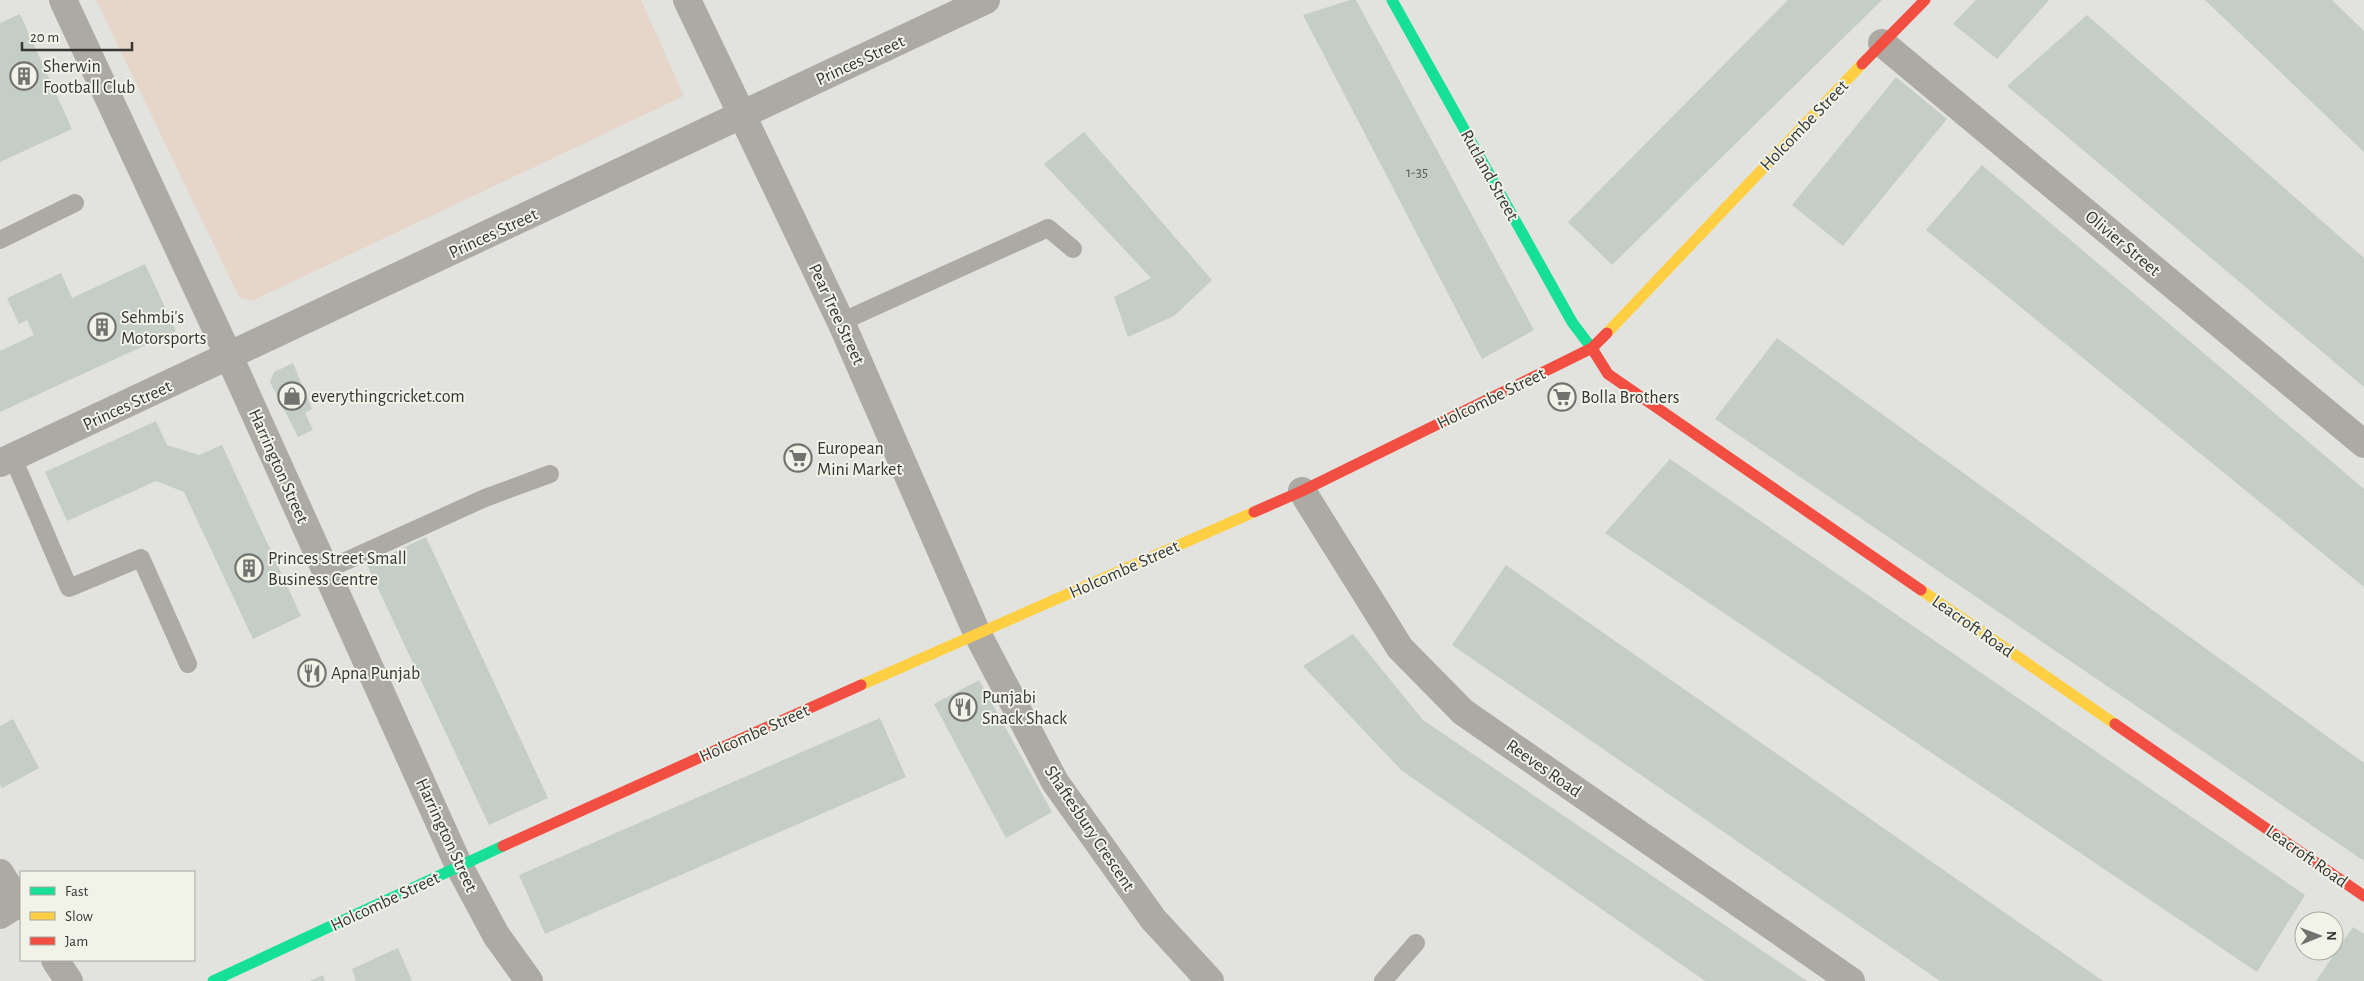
<svg xmlns="http://www.w3.org/2000/svg" width="2364" height="981" font-family="'Alegreya Sans',sans-serif">
<rect width="100%" height="100%" fill="#e2e3de"/>
<path fill="#e6d6c9" d="M 96,0 L 641,0 L 684,96 L 252,301 L 239,297 Z"/>
<path fill="#c5cec6" d="M 1350,0 L 1356,0 L 1534,330 L 1482,359 L 1303,15 Z
M 1788,0 L 1882,0 L 1612,265 L 1568,222 Z
M 1976,0 L 2049,0 L 1997,59 L 1953,24 Z
M 2205,0 L 2332,0 L 2364,31 L 2364,152 Z
M 20,14 L 72,129 L 0,162 L 0,23 Z
M 2087,15 L 2364,258 L 2364,387 L 2007,86 Z
M 1896,77 L 1947,119 L 1843,246 L 1792,205 Z
M 1084,132 L 1212,280 L 1174,316 L 1128,337 L 1114,297 L 1151,278 L 1044,164 Z
M 1982,165 L 2364,489 L 2364,587 L 1926,230 Z
M 145,264 L 176,331 L 0,412 L 0,351 L 34,335 L 27,320 L 19,324 L 7,298 L 61,273 L 72,298 Z
M 1777,338 L 2364,763 L 2364,861 L 1715,419 Z
M 293,363 L 312,409 L 305,413 L 313,430 L 298,437 L 270,382 L 274,372 Z
M 156,421 L 167,445 L 199,455 L 222,445 L 301,616 L 253,639 L 184,492 L 156,481 L 67,521 L 45,472 Z
M 1670,459 L 2305,895 L 2257,972 L 1605,533 Z
M 426,537 L 548,798 L 489,825 L 367,565 Z
M 1506,565 L 2103,981 L 1940,981 L 1452,645 Z
M 1353,634 L 1423,720 L 1807,981 L 1705,981 L 1401,770 L 1303,666 Z
M 979,680 L 1052,812 L 1006,838 L 934,704 Z
M 880,718 L 906,777 L 545,934 L 519,875 Z
M 13,719 L 39,768 L 2,788 L 0,784 L 0,726 Z
M 2353,927 L 2364,934 L 2364,981 L 2316,981 Z
M 398,948 L 412,981 L 356,981 L 352,969 Z
M 323,975 L 325,981 L 310,981 Z"/>
<g fill="none" stroke-linecap="round" stroke-linejoin="round">
<path stroke="#acaaa3" stroke-width="18" d="M 0,240 L 75,203
M 841,322 L 1048,228 L 1073,249
M 13,458 L 69,588 L 141,558 L 188,664
M 326,570 L 485,498 L 550,474
M 1383,981 L 1416,943"/>
<path stroke="#acaaa3" stroke-width="28" d="M 63,0 L 238,376 L 459,866 L 496,935 L 529,981
M 687,0 L 841,322 L 977,633 L 1055,782 L 1153,919 L 1210,981
M 1882,43 L 2364,444
M 0,463 L 986,0
M 1302,491 L 1400,648 L 1463,712 L 1851,981
M 0,873 L 21,906
M 0,915 L 19,903
M 55,960 L 69,981"/>
<path stroke="#16e098" stroke-width="11" d="M 1392,0 L 1572,322 L 1593,350
M 213,981 L 503,846"/>
<path stroke="#ffcf43" stroke-width="11" d="M 1607,333 L 1862,64
M 1921,590 L 2115,724
M 861,685 L 1254,512"/>
<path stroke="#f24e42" stroke-width="11" d="M 1862,64 L 1925,0
M 1593,350 L 1608,374 L 1921,590
M 1254,512 L 1302,491 L 1592,348 L 1607,333
M 2115,724 L 2364,896
M 503,846 L 861,685"/>
</g>
<defs>
<g id="building-ring" transform="scale(1.4375)"><circle r="9.5" fill="#f1f3e9" stroke="#72736e" stroke-width="1.5"/><path d="M-4-6H4V6H1V3H-1V6H-4ZM-2.5-4.3h1.7v1.8h-1.7ZM.8-4.3h1.7v1.8H.8ZM-2.5-1h1.7V.8h-1.7ZM.8-1h1.7V.8H.8Z" fill="#72736e"/></g>
<g id="shop-ring" transform="scale(1.4375)"><circle r="9.5" fill="#f1f3e9" stroke="#72736e" stroke-width="1.5"/><path d="M-5-2.5h2.3a2.7 3.5 0 0 1 5.4 0H5L5.5 6h-11ZM-1.5-2.5h3a1.5 2.3 0 0 0-3 0Z" fill="#72736e"/></g>
<g id="supermarket-ring" transform="scale(1.4375)"><circle r="9.5" fill="#f1f3e9" stroke="#72736e" stroke-width="1.5"/><path d="M-6-5.5h2.5l.6 2H6L4.5 2H-2.5L-4.4-4H-6ZM-1.5 3.2a1.3 1.3 0 1 0 .1 0ZM3 3.2a1.3 1.3 0 1 0 .1 0Z" fill="#72736e"/></g>
<g id="restaurant-ring" transform="scale(1.4375)"><circle r="9.5" fill="#f1f3e9" stroke="#72736e" stroke-width="1.5"/><path d="M-5-6h1v4h1v-4h1v4h1v-4h1v5L-1.5 .5V6h-2V.5L-5-1ZM5-6V6H3V1.5H1.5Q1.5-4 5-6Z" fill="#72736e"/></g>
</defs>
<g fill-rule="evenodd">
<use href="#building-ring" x="24" y="76"/>
<use href="#building-ring" x="102" y="327"/>
<use href="#shop-ring" x="292" y="396"/>
<use href="#supermarket-ring" x="1562" y="397"/>
<use href="#supermarket-ring" x="798" y="458"/>
<use href="#building-ring" x="249" y="568"/>
<use href="#restaurant-ring" x="312" y="673"/>
<use href="#restaurant-ring" x="963" y="707"/>
</g>
<g text-anchor="middle" stroke-width="4" stroke-linejoin="round" paint-order="stroke">
<g font-size="15" fill="#5c5f59">
<text x="1417" y="177">1-35</text>
</g>
<g font-size="18" fill="#363732" stroke="#f1f3e9">
<text transform="translate(860 60) rotate(-25)" y="6">Princes Street</text>
<text transform="translate(1804 125) rotate(-46)" y="6">Holcombe Street</text>
<text transform="translate(1490 175) rotate(61)" y="6">Rutland Street</text>
<text transform="translate(493 233) rotate(-25)" y="6">Princes Street</text>
<text transform="translate(2123 243) rotate(40)" y="6">Olivier Street</text>
<text transform="translate(837 314) rotate(65)" y="6">Pear Tree Street</text>
<text transform="translate(1491 398) rotate(-26)" y="6">Holcombe Street</text>
<text transform="translate(127 405) rotate(-25)" y="6">Princes Street</text>
<text transform="translate(279 466) rotate(66)" y="6">Harrington Street</text>
<text transform="translate(1124 569) rotate(-24)" y="6">Holcombe Street</text>
<text transform="translate(1973 626) rotate(35)" y="6">Leacroft Road</text>
<text transform="translate(754 733) rotate(-24)" y="6">Holcombe Street</text>
<text transform="translate(1544 768) rotate(35)" y="6">Reeves Road</text>
<text transform="translate(1090 828) rotate(56)" y="6">Shaftesbury Crescent</text>
<text transform="translate(447 835) rotate(65)" y="6">Harrington Street</text>
<text transform="translate(2307 856) rotate(35)" y="6">Leacroft Road</text>
<text transform="translate(385 901) rotate(-25)" y="6">Holcombe Street</text>
</g>
<g font-size="18" fill="#363732" stroke="#f1f3e9" text-anchor="start">
<text x="43" y="72">Sherwin<tspan x="43" dy="21">Football Club</tspan></text>
<text x="121" y="323">Sehmbi's<tspan x="121" dy="21">Motorsports</tspan></text>
<text x="311" y="402">everythingcricket.com</text>
<text x="1581" y="403">Bolla Brothers</text>
<text x="817" y="454">European<tspan x="817" dy="21">Mini Market</tspan></text>
<text x="268" y="564">Princes Street Small<tspan x="268" dy="21">Business Centre</tspan></text>
<text x="331" y="679">Apna Punjab</text>
<text x="982" y="703">Punjabi<tspan x="982" dy="21">Snack Shack</tspan></text>
</g>
</g>
<rect x="20" y="871" width="175" height="90" fill="#f1f3e9" stroke="#a6a8a0"/>
<rect x="30" y="887" width="25" height="8" fill="#16e098" stroke="#a6a8a0"/>
<text x="65" y="896" font-size="15" fill="#363732">Fast</text>
<rect x="30" y="912" width="25" height="8" fill="#ffcf43" stroke="#a6a8a0"/>
<text x="65" y="921" font-size="15" fill="#363732">Slow</text>
<rect x="30" y="937" width="25" height="8" fill="#f24e42" stroke="#a6a8a0"/>
<text x="65" y="946" font-size="15" fill="#363732">Jam</text>
<g transform="translate(2319 936) rotate(89)"><circle r="24" fill="#f1f3e9" stroke="#a6a8a0"/>
<path d="M0-4L9 19L0 12L-9 19Z" fill="#72736e"/>
<text y="-8" font-size="14" font-weight="bold" text-anchor="middle" fill="#363732">N</text>
</g>
<path d="M22 42v8h110v-8" fill="none" stroke="#363732" stroke-width="2.5"/>
<text x="30" y="42" font-size="15" fill="#363732" stroke="#f1f3e9" stroke-width="4" paint-order="stroke">20 m</text>
</svg>
